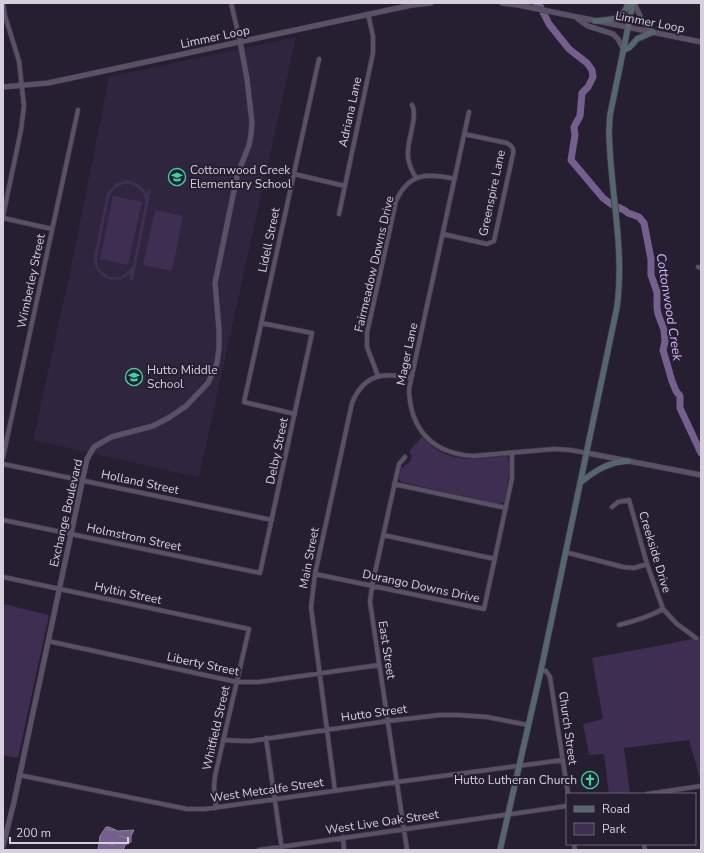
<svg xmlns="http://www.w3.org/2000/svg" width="704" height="853" font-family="'Nunito Sans',sans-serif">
<defs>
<pattern id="water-ripples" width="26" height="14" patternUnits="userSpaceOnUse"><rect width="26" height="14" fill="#745f8d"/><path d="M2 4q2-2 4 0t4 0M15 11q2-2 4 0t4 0" fill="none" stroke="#8d7ca2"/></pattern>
</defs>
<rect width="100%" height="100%" fill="#261e31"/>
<path fill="#30253e" d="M 296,37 L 199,477 L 33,440 L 69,277 L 109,77 Z"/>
<path fill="#3e2e51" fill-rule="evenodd" d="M 127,180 C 137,182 143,186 147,194 L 148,189 L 151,190 L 133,280 L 130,280 L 130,274 C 114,287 93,277 94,256 L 107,193 L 115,184 ZM 123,184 C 136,183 146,191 145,205 L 133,264 L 130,270 L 121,277 L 109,277 L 100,270 L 97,264 L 97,257 L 109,197 L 114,189 Z
M 113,196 L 142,202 L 128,265 L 100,259 Z
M 155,210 L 183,216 L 172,271 L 143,265 Z
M 422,437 C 449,465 471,459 506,456 L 508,457 L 510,470 L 504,502 L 499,504 L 401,482 L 399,478 L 401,468 L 410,462 L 412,456 L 409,451 Z
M 3,604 L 49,615 L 18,758 L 3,755 Z
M 701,637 L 701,782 L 689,740 L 624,748 L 630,792 L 609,794 L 604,754 L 589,755 L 583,724 L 603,719 L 592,658 L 663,645 L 664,650 L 663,645 Z"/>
<path fill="url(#water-ripples)" stroke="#9181a5" d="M 106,827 L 109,827 L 118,831 L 134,830 L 131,836 L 131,842 L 125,845 L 123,850 L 98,850 L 100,836 Z"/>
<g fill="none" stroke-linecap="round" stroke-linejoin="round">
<path stroke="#745f8d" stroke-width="7" d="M 536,3 L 539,4 L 549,24 L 569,49 L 587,63 L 592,70 L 593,77 L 588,87 L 582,93 L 580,116 L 574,127 L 575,135 L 571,160 L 603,198 L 611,204 L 624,210 L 628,213 L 639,217 L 644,223 L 651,259 L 651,275 L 657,292 L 657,308 L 658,314 L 664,330 L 665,342 L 663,350 L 672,381 L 676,391 L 680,396 L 680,408 L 701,453"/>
<g stroke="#423b4b" stroke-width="5.5">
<path id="minor" d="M 231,3 L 240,41
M 412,105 C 418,115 408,139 408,151 C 407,161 411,169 416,178
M 469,112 L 409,389 C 410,430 433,454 474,456 L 554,449 L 570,450 L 587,453
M 294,174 L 345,186
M 339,214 L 373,53 L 373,36 L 368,14
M 3,216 L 21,130 L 24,106 L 19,61 L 5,16 L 3,3
M 3,218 L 52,229
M 443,234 L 487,244 L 494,241 L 513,154 C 514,148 512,146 507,143 L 464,134
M 698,267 L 701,268
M 378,376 L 367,347 L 367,333 L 396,201 C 409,172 428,173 455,179
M 295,414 L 244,402 L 319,59
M 3,457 L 78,110
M 405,457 L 399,464 L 372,586 L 370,602 L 407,850
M 3,464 L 272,520
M 394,484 L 506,508
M 612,507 L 618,502 L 629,500 L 647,564 L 663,609 L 677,624 L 696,638
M 3,520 L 260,573 L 312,333 L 261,323
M 383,535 L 495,559
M 565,552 L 623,567 L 634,568 L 647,564
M 315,574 L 484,609 L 512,478 L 512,453
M 3,577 L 249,629 L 215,776 L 214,787 L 216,808
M 619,625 C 635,621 649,617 663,609
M 48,641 L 237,682 L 259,682 L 379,665
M 541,670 L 546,671 L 550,677 L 568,794
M 266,738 L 282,850
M 223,740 L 243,741 L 251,741 L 388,721 L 440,715 L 458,715 L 487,717 L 528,725
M 19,775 L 187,809 L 205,809 L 397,782 L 563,760
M 335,791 L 311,607 L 315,574 L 352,403 C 364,374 383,372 411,378
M 647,794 L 701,786
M 343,837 L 344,850
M 574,844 L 575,850
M 644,844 L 645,850
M 259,850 L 567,806"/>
</g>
<g stroke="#423b4b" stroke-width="6">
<path id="tertiary" d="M 502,3 L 518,5 L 701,42
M 634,3 L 644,24 L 653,32
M 578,19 L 588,26 L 613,34 L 618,39 L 624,50
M 3,87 L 48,83 L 412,5 L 431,3
M 587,453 L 701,475
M 3,846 L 14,802 L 87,459 L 94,447 L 111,437 L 153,426 L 170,417 L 186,406 L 208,383 L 217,363 L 219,348 L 219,330 L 215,283 L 237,176 L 249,145 L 251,135 L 252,122 L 247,79 L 240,41"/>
</g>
<g stroke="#423b4b" stroke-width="7">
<path id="secondary" d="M 595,21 C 611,19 623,22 628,3
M 624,50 L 630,47 L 637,39 L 653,32
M 581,482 C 596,470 609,462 628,461
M 500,850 L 541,670 L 617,307 C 625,248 610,190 609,131 L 610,115 L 633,3"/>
</g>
<use href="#minor" stroke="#5b5167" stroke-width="4"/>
<use href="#tertiary" stroke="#5b5167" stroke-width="5"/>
<use href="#secondary" stroke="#55666d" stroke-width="5.5"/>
</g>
<defs>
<g id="school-ring" transform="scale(0.9)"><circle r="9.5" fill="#261e31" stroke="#3bd4a4" stroke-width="1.5"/><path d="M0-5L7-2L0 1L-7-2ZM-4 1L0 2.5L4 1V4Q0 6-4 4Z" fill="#3bd4a4"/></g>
<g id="church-ring" transform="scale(0.9)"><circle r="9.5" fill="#261e31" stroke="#3bd4a4" stroke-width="1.5"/><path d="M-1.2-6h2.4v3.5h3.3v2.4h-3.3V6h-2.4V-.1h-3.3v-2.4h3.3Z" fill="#3bd4a4"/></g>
</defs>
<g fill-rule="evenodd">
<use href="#school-ring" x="177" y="177"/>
<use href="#school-ring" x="134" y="377"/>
<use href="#church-ring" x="590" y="780"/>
</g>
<g text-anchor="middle" stroke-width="4" stroke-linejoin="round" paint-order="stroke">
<g font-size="12" fill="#d5d0dc" stroke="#261e31">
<text transform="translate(650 22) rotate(11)" y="4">Limmer Loop</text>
<text transform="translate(215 37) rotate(-12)" y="4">Limmer Loop</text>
<text transform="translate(350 112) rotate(-78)" y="4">Adriana Lane</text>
<text transform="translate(492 193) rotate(-78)" y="4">Greenspire Lane</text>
<text transform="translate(269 240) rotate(-78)" y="4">Lidell Street</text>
<text transform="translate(374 264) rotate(-77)" y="4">Fairmeadow Downs Drive</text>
<text transform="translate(31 281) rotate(-78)" y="4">Wimberley Street</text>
<text transform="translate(407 354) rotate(-78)" y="4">Mager Lane</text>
<text transform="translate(277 451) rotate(-78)" y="4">Delby Street</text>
<text transform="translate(140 482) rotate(12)" y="4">Holland Street</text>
<text transform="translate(66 513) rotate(-77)" y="4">Exchange Boulevard</text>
<text transform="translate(134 537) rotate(12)" y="4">Holmstrom Street</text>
<text transform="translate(655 552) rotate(73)" y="4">Creekside Drive</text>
<text transform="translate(309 558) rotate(-79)" y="4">Main Street</text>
<text transform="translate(421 586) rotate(12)" y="4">Durango Downs Drive</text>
<text transform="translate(128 593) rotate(12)" y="4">Hyltin Street</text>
<text transform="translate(387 650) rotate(81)" y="4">East Street</text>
<text transform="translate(203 664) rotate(12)" y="4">Liberty Street</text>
<text transform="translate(374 713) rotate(-8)" y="4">Hutto Street</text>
<text transform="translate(216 728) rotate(-77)" y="4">Whitfield Street</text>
<text transform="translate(568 728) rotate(82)" y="4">Church Street</text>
<text transform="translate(267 790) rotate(-8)" y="4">West Metcalfe Street</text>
<text transform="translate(382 822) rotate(-8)" y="4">West Live Oak Street</text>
</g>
<g font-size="12" fill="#d5d0dc" stroke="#261e31" text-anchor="start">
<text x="190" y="174">Cottonwood Creek<tspan x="190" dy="14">Elementary School</tspan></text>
<text x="147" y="374">Hutto Middle<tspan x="147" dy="14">School</tspan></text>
<text x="577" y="784" text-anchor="end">Hutto Lutheran Church</text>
</g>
<g font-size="13" font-style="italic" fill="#d4b4fc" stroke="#261e31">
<text transform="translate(670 307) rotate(81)" y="5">Cottonwood Creek</text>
</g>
</g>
<rect width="704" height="853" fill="none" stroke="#d5d0dc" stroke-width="8"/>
<rect x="566" y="793" width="130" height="52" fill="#261e31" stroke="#6c6575"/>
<rect x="574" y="806" width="20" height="6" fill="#55666d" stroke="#6c6575"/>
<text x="602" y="813" font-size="12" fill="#d5d0dc">Road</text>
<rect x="574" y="823" width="20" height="12" fill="#3e2e51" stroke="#6c6575"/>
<text x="602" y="833" font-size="12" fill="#d5d0dc">Park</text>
<path d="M10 837v6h118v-6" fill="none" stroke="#d5d0dc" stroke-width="2"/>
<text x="16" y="837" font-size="12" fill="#d5d0dc" stroke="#261e31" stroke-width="3" paint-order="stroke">200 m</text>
</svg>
